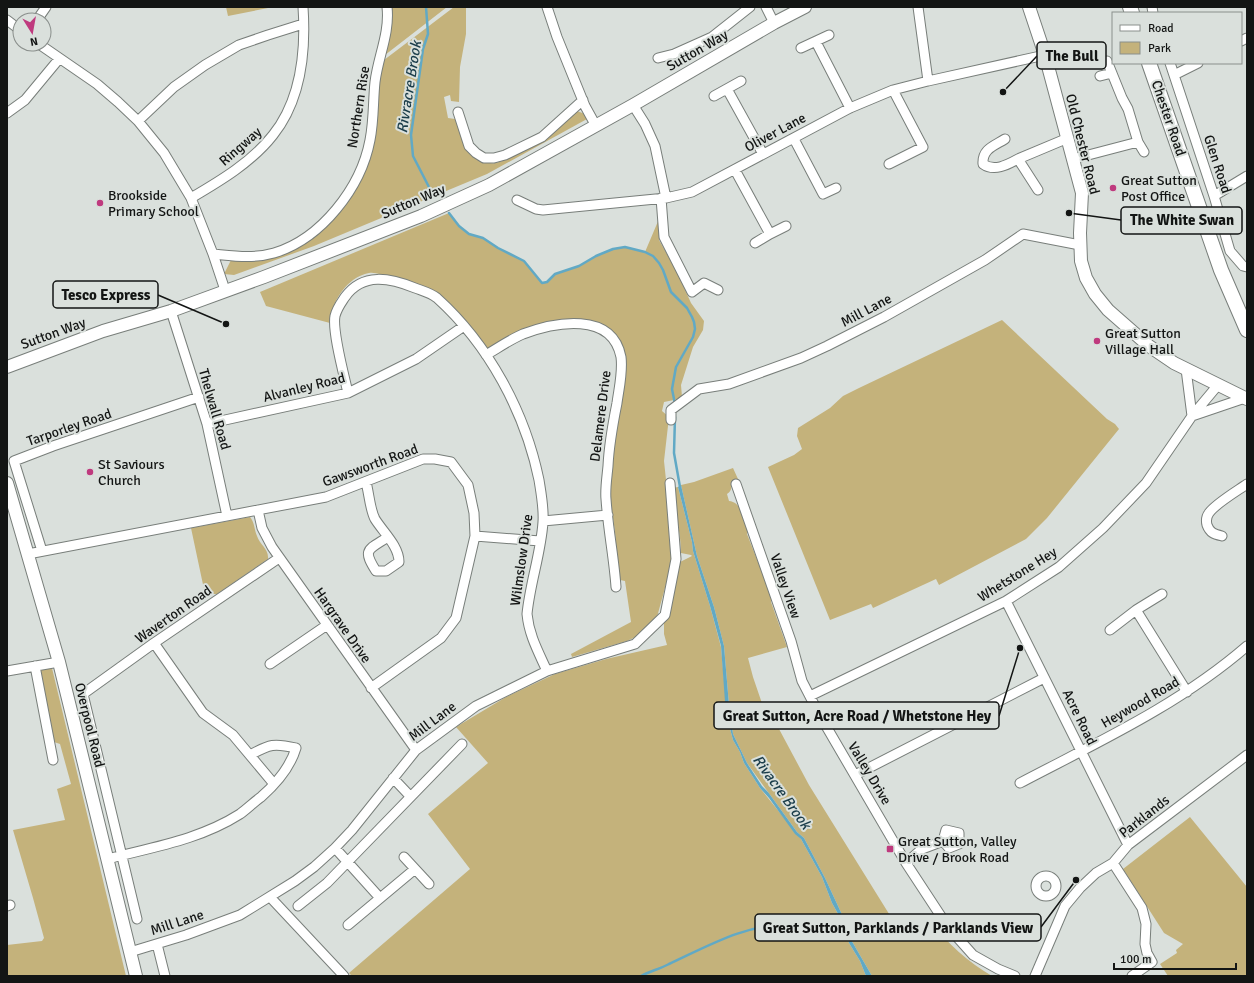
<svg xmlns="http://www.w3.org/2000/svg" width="1254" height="983" font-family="Signika,sans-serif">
<rect width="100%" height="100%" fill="#dae0dc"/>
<path fill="#c4b27b" d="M 226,7 L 267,7 L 268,8 L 228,16 Z
M 389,7 L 447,7 L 385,55 Z
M 454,7 L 466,7 L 466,34 L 460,67 L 459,102 L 451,101 L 450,95 L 444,97 L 448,118 L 455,119 C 462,132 463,145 473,155 C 478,161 488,164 495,163 C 516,159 552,127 570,113 L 577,111 L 585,114 L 587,119 L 487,174 L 314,246 L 234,275 L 224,274 L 231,260 L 251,261 L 273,257 L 296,247 L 357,185 L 384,60 Z
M 449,213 L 459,226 L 469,234 L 483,238 L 498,248 L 524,261 L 542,283 L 547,282 L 555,274 L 579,266 L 606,251 L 625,247 L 645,252 L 659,219 L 659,240 L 677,272 L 691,303 L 704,321 L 703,330 L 693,347 L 681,385 L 682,397 L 674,400 L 664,402 L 662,411 L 669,417 L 664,461 L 674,555 L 657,617 L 644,633 L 627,641 L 572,657 L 571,654 L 631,622 L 625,581 L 620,580 L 618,576 L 615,532 L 610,497 L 611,461 L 625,381 L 615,338 L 569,320 L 488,350 C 471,336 463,314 446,301 C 426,285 411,282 387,276 C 382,275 375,272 369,273 C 347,277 331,302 330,323 L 266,306 L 260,292 Z
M 1002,320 L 1107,419 L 1115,424 L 1119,429 L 1047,518 L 1026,539 L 939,585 L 936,579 L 873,608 L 871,604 L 830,620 L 768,467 L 794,455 L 802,449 L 797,436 L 798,428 L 830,408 L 843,396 L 859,388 Z
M 733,468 L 738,479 L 731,483 C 732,489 731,491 727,494 L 729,501 C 742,502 744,520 748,530 L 747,534 L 772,598 L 771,602 L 787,647 L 748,658 L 753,677 L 766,715 L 771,714 L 809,785 L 904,938 L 931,922 C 948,944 968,962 992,976 L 872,976 L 850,938 L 845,921 L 825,878 L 804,838 L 797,832 L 747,763 L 733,734 L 729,705 L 724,646 L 714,607 L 697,556 L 681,485 L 694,482 Z
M 678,487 L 692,542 L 693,551 L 710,606 L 721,647 L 726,702 L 725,708 L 721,707 L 726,713 L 733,740 L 740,752 L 744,763 L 760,788 L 801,839 L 822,877 L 832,903 L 842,921 L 849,943 L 860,961 L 866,976 L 352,976 L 349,973 L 470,869 L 428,814 L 488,763 L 456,727 L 506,697 L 555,674 L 606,659 L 667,645 L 664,634 L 664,621 L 676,573 L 680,562 L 692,556 L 691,555 L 681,553 C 681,531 674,510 673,488 Z
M 250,517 C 255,523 254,529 257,536 C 260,545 269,549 268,559 L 217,594 L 205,594 L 191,528 Z
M 51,664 L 126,976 L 7,976 L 7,945 L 42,941 L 44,938 L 33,898 L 13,830 L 65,820 L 57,789 L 71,784 L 60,744 L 51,741 L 36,667 Z
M 1190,817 L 1247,887 L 1247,976 L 1168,976 L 1160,964 L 1177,953 L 1176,950 L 1183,944 L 1164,933 L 1123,869 Z"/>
<path fill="#61a9c5" d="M 681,485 L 697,556 L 714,607 L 724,646 L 729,705 L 733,734 L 747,763 L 762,786 L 768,792 L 797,832 L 804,838 L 825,878 L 845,921 L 850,938 L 872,976 L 866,976 L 860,961 L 849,943 L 842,921 L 832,903 L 822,877 L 801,839 L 795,834 L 769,798 L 760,788 L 744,763 L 740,752 L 733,740 L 726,713 L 721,707 L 722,706 L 725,708 L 725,702 L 721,646 L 710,606 L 693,551 L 692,542 L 678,487 Z"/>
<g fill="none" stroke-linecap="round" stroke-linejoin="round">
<path stroke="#61a9c5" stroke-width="2.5" d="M 426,7 L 428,34 L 423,49 L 411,135 L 413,156 L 431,191
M 449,213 L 459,226 L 469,234 L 483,238 L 498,248 L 524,261 L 542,283 L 547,282 L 555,274 L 579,266 L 596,256 L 613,249 L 625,247 L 645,252 L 653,256 L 659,263 L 663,270 L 671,292 L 687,308 L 692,317 L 694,322 L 695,329 L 693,337 L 676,367 L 672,389 L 675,404
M 675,417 L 674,453 L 680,487
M 641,976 C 650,971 660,969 669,964 C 708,946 747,923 791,925"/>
<g stroke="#787e7a" stroke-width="11">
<path id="minor" d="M 547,7 L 557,37 L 585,106 L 596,126
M 766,7 L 774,23
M 918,7 L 928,81
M 1152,7 L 1153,13
M 7,20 L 20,30
M 37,20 L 46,7
M 1241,41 L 1247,38
M 816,42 L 850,108
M 39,44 L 97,84 L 118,102 L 138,121 L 164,153 L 191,198 L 213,254 L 225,290
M 801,48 L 829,35
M 658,58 L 674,54 L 712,37 L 750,7
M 1107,61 L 1122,98 L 1128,109 L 1138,142 L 1144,152
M 1170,63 L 1214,196 L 1230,251 L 1243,266 L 1247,267
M 1174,75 L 1198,63
M 1100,76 L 1112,73
M 727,89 L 763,154
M 714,96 L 741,81
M 633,105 L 645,124 L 655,146 L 666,198
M 458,112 L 469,146 L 476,153 L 484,158 L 494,158 L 505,155 L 542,137 L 583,100
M 7,113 L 25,100 L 59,59
M 138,121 L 174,87 L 205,65 L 239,45 L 268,35 L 303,24
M 794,139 L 823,194 L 836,188
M 1005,139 C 994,146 982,149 983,164 C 994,172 1007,165 1018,159 L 1038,190
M 1018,159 L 1068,138
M 1073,159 L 1138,142
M 889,164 L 923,147 L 893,90
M 735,170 L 770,234 L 786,226
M 1214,196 L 1247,176
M 191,198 C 220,181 252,162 273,135 C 301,100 306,51 303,7
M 661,198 L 664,237 L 692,292 L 704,283 L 718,290
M 517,200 L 536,209 L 543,210 L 666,198 L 692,192 L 850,108 L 893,90 L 928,81 L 1045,55
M 755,243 L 770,234
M 213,254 C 234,256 253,259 274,253 C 321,239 361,188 370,140 C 374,120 373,101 375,82 C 378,57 390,33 387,7
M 171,311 L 207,424 L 227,516
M 486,355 C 498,348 511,339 523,334 C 555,322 612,311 621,357 C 623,372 619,388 617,403 C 613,423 609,445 608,466 C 607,477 605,489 606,499 C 608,529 614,558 616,587
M 1186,369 L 1192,416
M 348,393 C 344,375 332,331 335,316 C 337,308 341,303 345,297 C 363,272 390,278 415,288 C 423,291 431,293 437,298 C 489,345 525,412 539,480 C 541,493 544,508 543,522 C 541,553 530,583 527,614 C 529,635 538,651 547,671
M 1192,416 L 1245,398
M 671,420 L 671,410 L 699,389 L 729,384 L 801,358 L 827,346 L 884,317 L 985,260 L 1023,234 L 1080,245
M 207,424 L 348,393 L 416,359 L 464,326
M 366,482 C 369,493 370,510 375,519 C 383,532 399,546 399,562 L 386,571 L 376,571 C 362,549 368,550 388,537
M 736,484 L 791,641 L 802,681 L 819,714 L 906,863 L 948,927 L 973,955 L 998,969 L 1015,976
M 258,510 L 262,528 L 272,547 L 416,750
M 543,521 L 608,515
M 475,536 L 540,541
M 1222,536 C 1214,534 1210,533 1207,525 C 1206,521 1206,517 1209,513 C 1215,504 1237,491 1247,484
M 42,551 L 14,461 L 53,446 L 199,397
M 28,554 L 326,497 L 423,459 L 435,459 L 451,462 L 468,485 L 474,513 L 475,536 L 456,618 L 441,638 L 371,688
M 1006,601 L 1128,845
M 1136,610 L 1162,594
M 1110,630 L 1136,610 L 1187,692
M 154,643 L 203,713 L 233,735 L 274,784
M 270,664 L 327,625
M 35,666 L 53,760
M 7,671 L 59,662
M 810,696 L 1006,601 L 1059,567 L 1103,528 L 1146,483 L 1192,416 L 1218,385
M 855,775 L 1044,678
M 393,778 L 410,796
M 1020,783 C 1098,742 1179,705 1247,646
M 335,848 L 380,898
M 404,857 L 429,884
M 107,859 C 153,847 199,840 240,814 C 247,809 254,802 261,797 C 277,783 290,768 296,748 C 274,743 270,744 250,755
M 906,863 L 922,849 L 943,841 L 946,830 L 959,833 L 959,844 L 949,848 L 943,841
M 1113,863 L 1142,908 L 1146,924 L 1145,944 L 1147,953 L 1152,962 L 1132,976
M1036 886a10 10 0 1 1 20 0a10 10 0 1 1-20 0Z
M 270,897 L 344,976
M 7,906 L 10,905
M 298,906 L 327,883 L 462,744
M 137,919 L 83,694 L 154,643 L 279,558
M 348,925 L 415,869
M 157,944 L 165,976
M 130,952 L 186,935 L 240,915 L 295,881 L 314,867 L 335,848 L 352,830 L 416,750 L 476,706 L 547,671 L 635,644 L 665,615 L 676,559 L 670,483
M 1035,976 L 1065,906 L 1080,888 L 1096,873 L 1113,863 L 1128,845 L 1247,755"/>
</g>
<g stroke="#787e7a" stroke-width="14">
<path id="secondary" d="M 1029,7 L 1045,55 L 1082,193 L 1080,233 L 1081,261 L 1086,278 L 1095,294 L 1108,310 L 1149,346 L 1174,363 L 1247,399
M 7,367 L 103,331 L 171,311 L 264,277 L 421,216 L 489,185 L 633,105 L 774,23 L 805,7
M 7,483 L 59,662 L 136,976"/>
</g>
<g stroke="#787e7a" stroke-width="16">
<path id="primary" d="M 1130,7 L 1132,13
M 1149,63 L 1221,270 L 1247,330"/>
</g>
<use href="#minor" stroke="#fff" stroke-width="9"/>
<use href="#secondary" stroke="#fff" stroke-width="12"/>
<use href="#primary" stroke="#fff" stroke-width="14"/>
</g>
<g fill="#bf3a7e" stroke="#dae0dc" stroke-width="1.5">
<circle cx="1113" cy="188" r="4"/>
<circle cx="100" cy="203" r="4"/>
<circle cx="1097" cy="341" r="4"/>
<circle cx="90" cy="472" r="4"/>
<rect x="886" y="845" width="8" height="8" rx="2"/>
</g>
<g text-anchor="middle" stroke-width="4" stroke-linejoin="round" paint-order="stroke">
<g font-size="14" fill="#131514" stroke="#dae0dc">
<text transform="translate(697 50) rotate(-30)" y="5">Sutton Way</text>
<text transform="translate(358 107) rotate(-81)" y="5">Northern Rise</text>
<text transform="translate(1169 118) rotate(71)" y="5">Chester Road</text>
<text transform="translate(775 132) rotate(-28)" y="5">Oliver Lane</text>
<text transform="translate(1083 144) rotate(76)" y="5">Old Chester Road</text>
<text transform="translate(240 146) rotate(-41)" y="5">Ringway</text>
<text transform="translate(1218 164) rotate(72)" y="5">Glen Road</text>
<text transform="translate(413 201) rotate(-23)" y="5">Sutton Way</text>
<text transform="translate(866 310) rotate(-28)" y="5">Mill Lane</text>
<text transform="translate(53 333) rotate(-20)" y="5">Sutton Way</text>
<text transform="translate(304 387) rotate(-14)" y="5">Alvanley Road</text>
<text transform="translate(215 409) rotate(74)" y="5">Thelwall Road</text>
<text transform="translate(600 416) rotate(-83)" y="5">Delamere Drive</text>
<text transform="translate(69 427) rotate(-19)" y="5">Tarporley Road</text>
<text transform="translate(370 465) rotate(-20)" y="5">Gawsworth Road</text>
<text transform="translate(521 560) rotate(-82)" y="5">Wilmslow Drive</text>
<text transform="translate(1017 574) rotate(-32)" y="5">Whetstone Hey</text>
<text transform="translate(786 586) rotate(71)" y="5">Valley View</text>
<text transform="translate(173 614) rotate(-35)" y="5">Waverton Road</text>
<text transform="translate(343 625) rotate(55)" y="5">Hargrave Drive</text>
<text transform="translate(1140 702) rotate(-30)" y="5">Heywood Road</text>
<text transform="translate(1080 717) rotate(64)" y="5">Acre Road</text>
<text transform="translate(432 721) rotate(-37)" y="5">Mill Lane</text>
<text transform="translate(90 725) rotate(76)" y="5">Overpool Road</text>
<text transform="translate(870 773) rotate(59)" y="5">Valley Drive</text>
<text transform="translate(1144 816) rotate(-38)" y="5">Parklands</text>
<text transform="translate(177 922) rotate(-18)" y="5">Mill Lane</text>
</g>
<g font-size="14" fill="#131514" stroke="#dae0dc" text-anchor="start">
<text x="1121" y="185">Great Sutton<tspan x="1121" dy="16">Post Office</tspan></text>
<text x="108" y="200">Brookside<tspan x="108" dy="16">Primary School</tspan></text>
<text x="1105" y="338">Great Sutton<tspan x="1105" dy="16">Village Hall</tspan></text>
<text x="98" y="469">St Saviours<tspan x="98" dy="16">Church</tspan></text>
<text x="898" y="846">Great Sutton, Valley<tspan x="898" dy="16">Drive / Brook Road</tspan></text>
</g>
<g font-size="15" font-style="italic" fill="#1b3d4a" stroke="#dae0dc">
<text transform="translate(409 87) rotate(-81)" y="5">Rivracre Brook</text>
<text transform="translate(782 792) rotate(54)" y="5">Rivacre Brook</text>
</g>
</g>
<path fill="none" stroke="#131514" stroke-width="1.5" d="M1003 92L1037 56M1069 213L1121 220M226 324L158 295M1020 648L999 716M1076 880L1041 927"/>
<g fill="#131514" stroke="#dae0dc" stroke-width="1.5">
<circle cx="1003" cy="92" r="4"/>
<circle cx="1069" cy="213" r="4"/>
<circle cx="226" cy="324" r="4"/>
<circle cx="1020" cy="648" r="4"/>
<circle cx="1076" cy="880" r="4"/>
</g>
<g fill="#dae0dc" stroke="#131514" stroke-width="1.5">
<rect x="1037" y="42" width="69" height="27" rx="4"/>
<rect x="1121" y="207" width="121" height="27" rx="4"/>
<rect x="53" y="281" width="105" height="27" rx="4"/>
<rect x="714" y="702" width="285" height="27" rx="4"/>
<rect x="755" y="914" width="286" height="27" rx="4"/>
</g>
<g font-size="15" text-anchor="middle" font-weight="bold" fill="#131514">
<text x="1072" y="61">The Bull</text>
<text x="1182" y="225">The White Swan</text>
<text x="106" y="300">Tesco Express</text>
<text x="857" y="721">Great Sutton, Acre Road / Whetstone Hey</text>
<text x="898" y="933">Great Sutton, Parklands / Parklands View</text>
</g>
<rect width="1254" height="983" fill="none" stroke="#131514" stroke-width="16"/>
<rect x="1112" y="12" width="130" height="52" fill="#dae0dc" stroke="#8a8f8c"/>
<rect x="1120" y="25" width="20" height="6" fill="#ffffff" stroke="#8a8f8c"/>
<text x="1148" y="32" font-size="12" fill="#131514">Road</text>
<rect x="1120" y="42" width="20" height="12" fill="#c4b27b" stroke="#8a8f8c"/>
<text x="1148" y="52" font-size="12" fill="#131514">Park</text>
<g transform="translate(32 32) rotate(169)"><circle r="19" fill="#dae0dc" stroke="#8a8f8c"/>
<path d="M0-3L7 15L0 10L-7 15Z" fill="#bf3a7e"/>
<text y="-6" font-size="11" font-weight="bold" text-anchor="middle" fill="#131514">N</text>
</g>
<path d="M1114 963v6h122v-6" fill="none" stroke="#131514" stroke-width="2"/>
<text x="1120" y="963" font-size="12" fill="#131514" stroke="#dae0dc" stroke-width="3" paint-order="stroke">100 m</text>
</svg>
